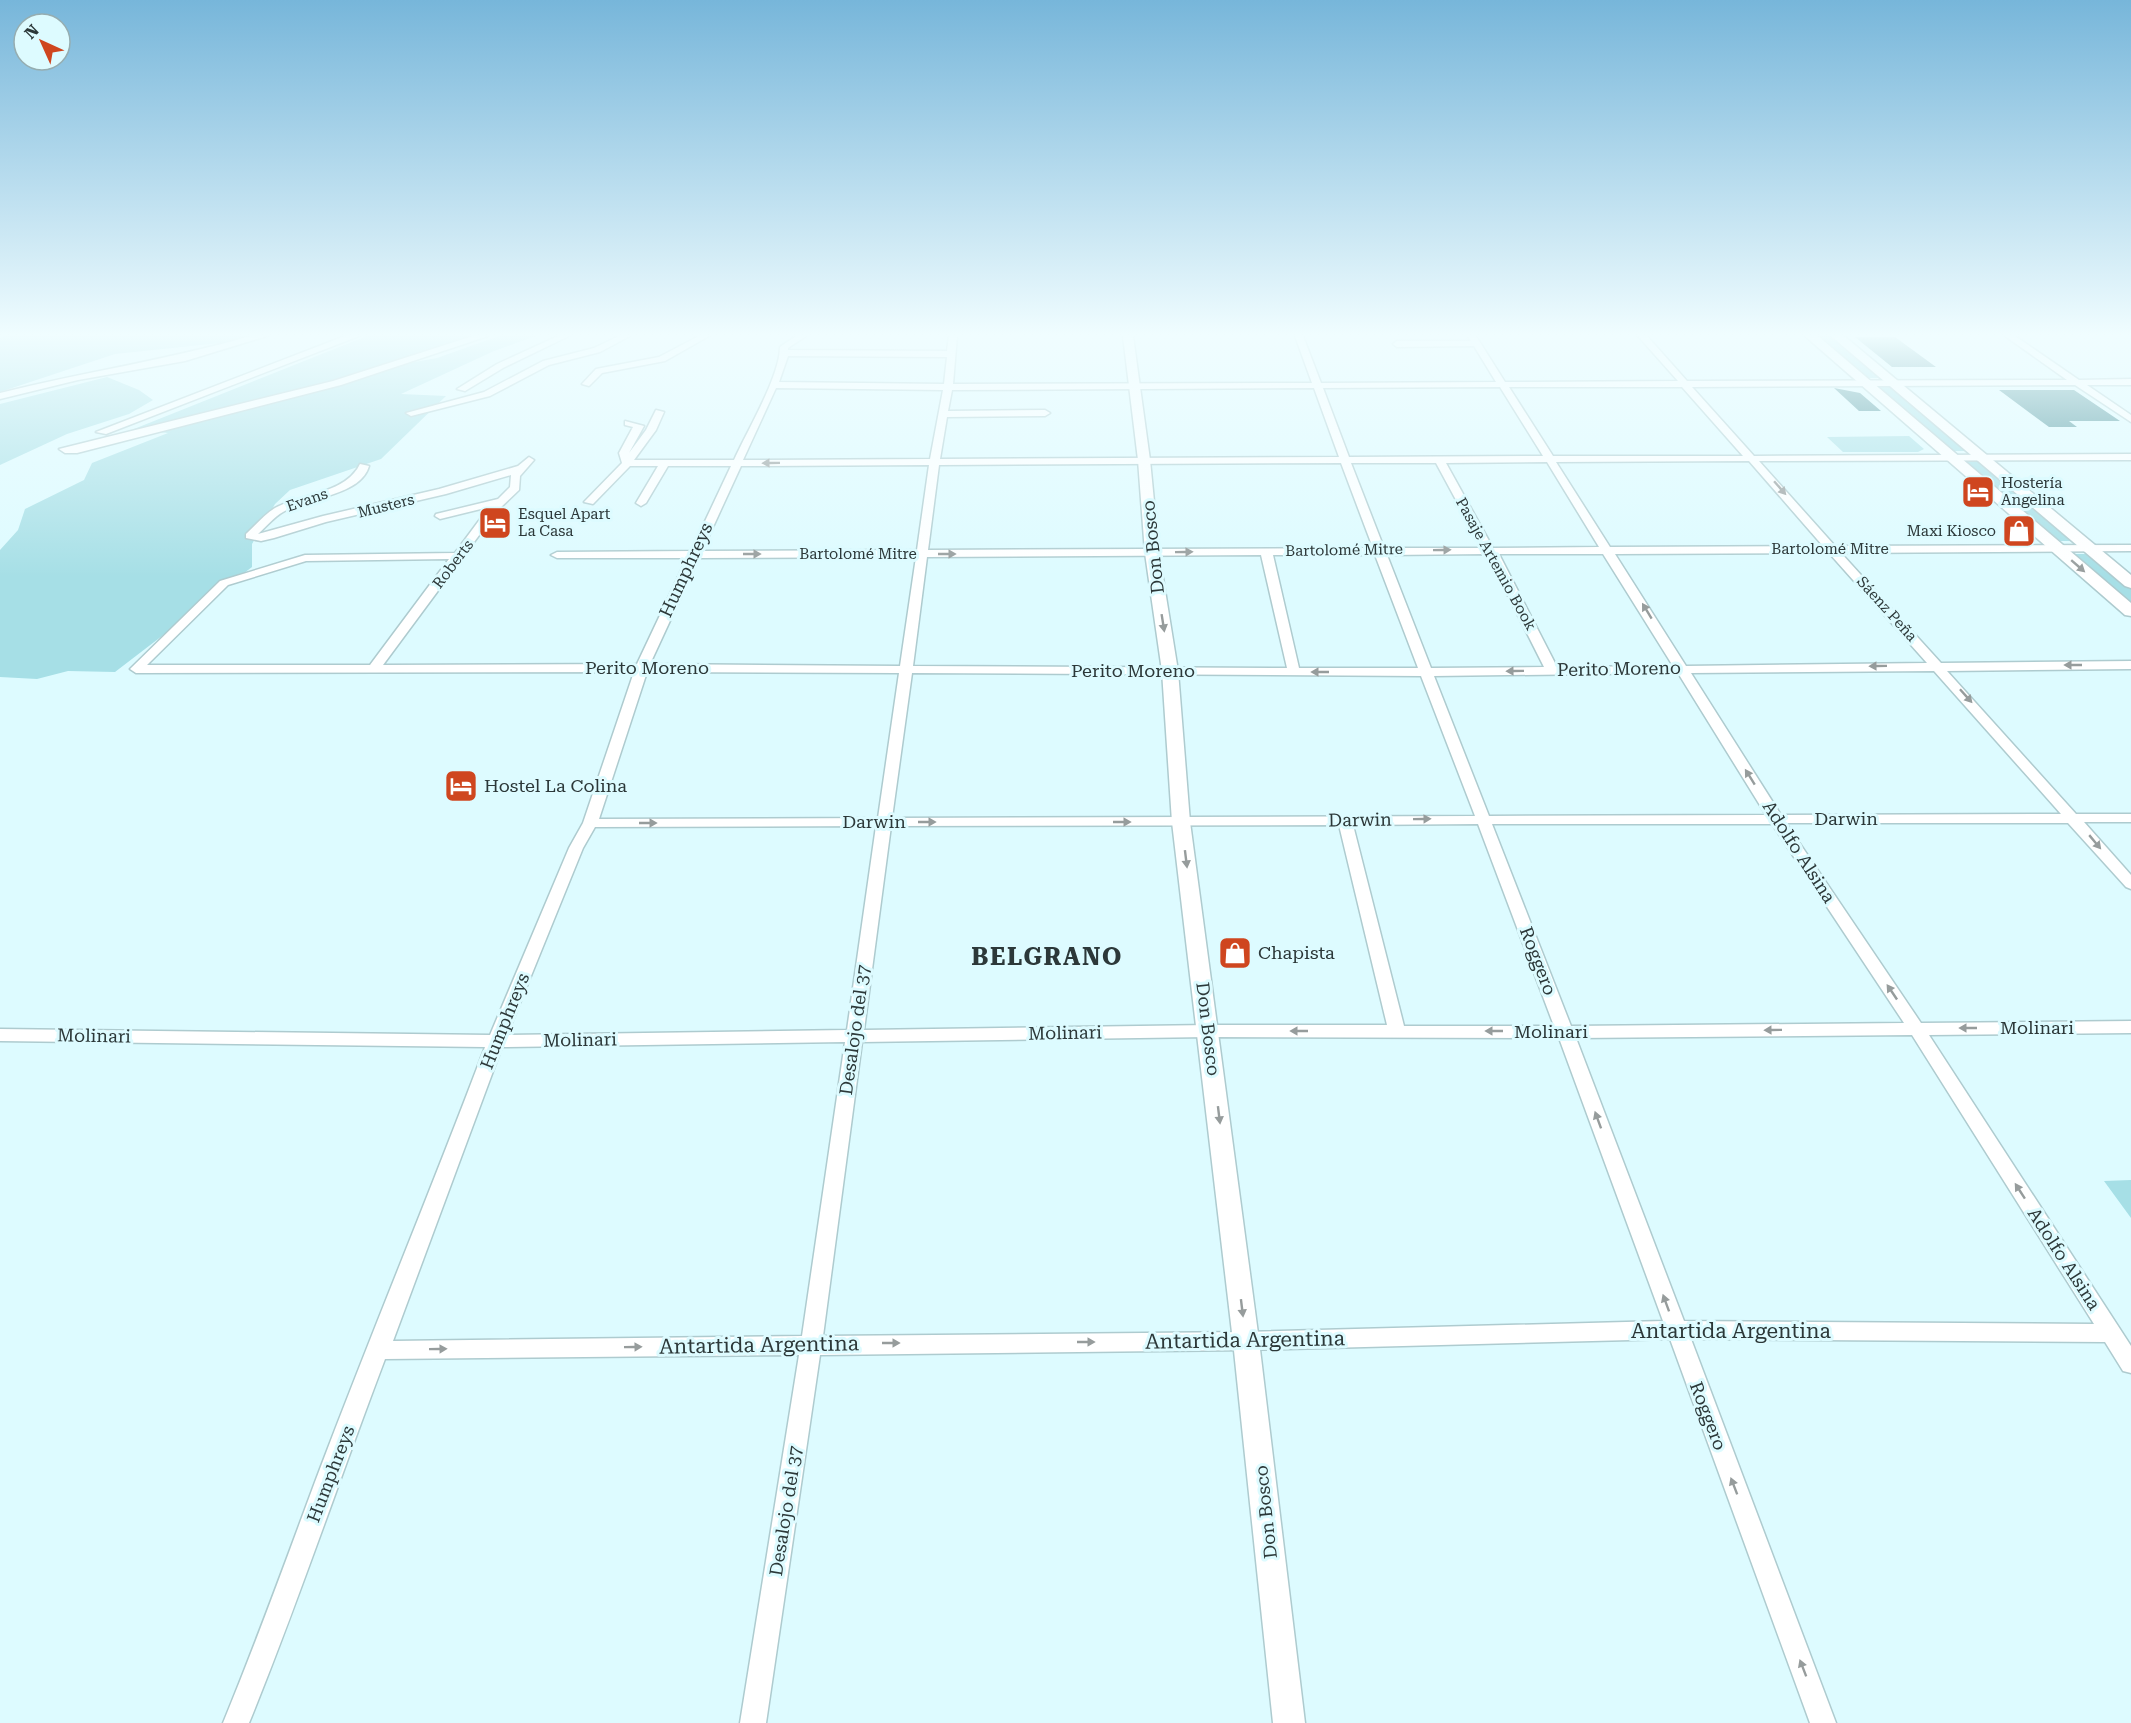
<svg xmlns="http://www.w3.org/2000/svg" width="2131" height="1723" font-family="'Roboto Serif',serif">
<rect width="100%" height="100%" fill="#ddfbff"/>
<path fill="#a6dfe6" d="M 5,336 L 255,336 L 239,341 L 115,354 L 0,392 L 0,338 Z
M 367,336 L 475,336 L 376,369 L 437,358 L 499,336 L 536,336 L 494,351 L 401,394 L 446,396 L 381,459 L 290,490 L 275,504 L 252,544 L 252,567 L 115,672 L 68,671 L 37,679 L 0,677 L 0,550 L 18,530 L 25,509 L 84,480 L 92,463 L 168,433 L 134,429 Z
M 1816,336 L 1832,336 L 1882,378 L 1865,378 Z
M 107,377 L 139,390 L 153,400 L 129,414 L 67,434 L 0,465 L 0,404 Z
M 1875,387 L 1893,387 L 1969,451 L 1950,451 Z
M 1909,436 L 1924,449 L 1918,452 L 1843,452 L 1827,437 Z
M 1963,462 L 1983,462 L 2077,541 L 2056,541 Z
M 2069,554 L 2091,554 L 2131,587 L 2131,606 Z
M 2131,1180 L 2131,1218 L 2104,1181 Z"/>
<path fill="#3c8992" d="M 1855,337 L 1895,337 L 1936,367 L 1892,367 Z
M 1834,388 L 1860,393 L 1881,411 L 1859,411 Z
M 1999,390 L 2074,390 L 2120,421 L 2069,421 L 2077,427 L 2049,427 Z"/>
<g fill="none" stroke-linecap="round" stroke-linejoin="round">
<g stroke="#aecbcf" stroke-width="3">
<path id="minor" d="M 558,336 L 569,336 L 503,368 L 465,391 L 457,389 L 497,364 Z
M 619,336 L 630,336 L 600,352 L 549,365 L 490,396 L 411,416 L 406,413 L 484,392 L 543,361 L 594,348 Z
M 699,336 L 709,336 L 665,361 L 602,373 L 589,386 L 582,384 L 596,369 L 659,357 Z
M 796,336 L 806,336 L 788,348 L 788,350 L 947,351 L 949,336 L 957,336 L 953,384 L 1312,383 L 1295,336 L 1303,336 L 1321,383 L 1496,382 L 1474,346 L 1397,347 L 1393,344 L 1397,341 L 1471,341 L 1468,336 L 1476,336 L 1505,382 L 1678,381 L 1638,336 L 1647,336 L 1687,381 L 2067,380 L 2005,336 L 2015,336 L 2079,380 L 2131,379 L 2131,385 L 2087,385 L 2131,415 L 2131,422 L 2075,385 L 1692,387 L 1754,456 L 2131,454 L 2131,460 L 1759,461 L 1835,546 L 2131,545 L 2131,551 L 1841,553 L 1941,663 L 2131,661 L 2131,669 L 1947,671 L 2076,814 L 2131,814 L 2131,822 L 2084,822 L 2131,875 L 2131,889 L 2126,887 L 2068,823 L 1786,823 L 1921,1023 L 2131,1021 L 2131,1033 L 1929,1035 L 2131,1346 L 2131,1373 L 2123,1371 L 2105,1342 L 1691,1339 L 1836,1723 L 1810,1723 L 1670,1339 L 1246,1350 L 820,1355 L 766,1723 L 740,1723 L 799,1355 L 385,1359 C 339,1480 298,1603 249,1723 L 223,1723 C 256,1643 285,1563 315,1482 C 370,1336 430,1193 485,1047 L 0,1041 L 0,1029 L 490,1035 L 569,848 L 583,823 L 634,672 L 136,673 L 130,669 L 220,581 L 305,555 L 455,553 L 489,507 L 440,519 L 435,516 L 436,514 L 498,499 L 510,487 L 511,475 L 446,494 L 326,522 L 274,538 L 261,541 L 246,538 L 246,534 C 256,525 267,511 279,506 C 305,494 347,492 360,464 L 369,466 C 361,496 305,498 283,512 C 274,517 266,527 258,534 L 323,516 L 439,489 L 518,466 L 529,457 L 534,460 L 520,476 L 519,490 L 497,511 L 383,665 L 637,664 L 687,558 L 557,558 L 551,555 L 557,552 L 691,551 L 731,466 L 668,466 L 646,503 L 641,506 L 636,503 L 658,466 L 630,466 L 593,504 L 584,502 L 622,463 L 619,453 L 633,427 L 625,425 L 625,421 L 644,426 L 629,453 L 646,430 L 656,410 L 664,412 L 656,430 L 634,460 L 734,460 C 747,431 780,376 780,347 ZM 788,356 L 947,357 L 944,384 L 779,382 ZM 1500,387 L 1543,456 L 1349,457 L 1323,388 ZM 1509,387 L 1682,387 L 1743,456 L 1553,456 ZM 776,388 L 943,390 L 930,459 L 743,460 ZM 1314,388 L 1339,457 L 940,459 L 947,417 L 1045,416 L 1050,413 L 1045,410 L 948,411 L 952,390 ZM 1749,461 L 1823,546 L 1610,547 L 1556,462 ZM 1547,462 L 1599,547 L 1493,548 L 1446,463 ZM 1341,463 L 1373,548 L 928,550 L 939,465 ZM 1351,463 L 1436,463 L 1482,548 L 1384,548 ZM 929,465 L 917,550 L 702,551 L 741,466 ZM 1829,553 L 1927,663 L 1686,666 L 1615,554 ZM 1487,554 L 1544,667 L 1431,668 L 1387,555 ZM 1499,554 L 1603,554 L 1673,666 L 1557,667 ZM 1261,555 L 1287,668 L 913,666 L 927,557 ZM 1273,555 L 1375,555 L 1418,668 L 1299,668 ZM 916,557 L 900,666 L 650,664 L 699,558 ZM 449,559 L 370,665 L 147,665 L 228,585 L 306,561 ZM 1934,671 L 2061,814 L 1781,815 L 1691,673 ZM 647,672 L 899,673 L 878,818 L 599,819 ZM 912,673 L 1421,676 L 1475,816 L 892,818 ZM 1678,673 L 1766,815 L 1489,816 L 1434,676 ZM 1478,824 L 1554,1026 L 1404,1026 L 1353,825 ZM 1492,824 L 1772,824 L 1904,1023 L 1571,1026 ZM 1339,825 L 1387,1025 L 1209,1025 L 864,1030 L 891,826 ZM 876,826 L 847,1030 L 507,1035 L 583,848 L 595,827 ZM 1912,1035 L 2094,1324 L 1684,1321 L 1576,1038 ZM 1209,1037 L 1559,1038 L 1663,1321 L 1246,1332 L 823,1336 L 862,1042 ZM 845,1042 L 802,1336 L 393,1341 L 502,1047 Z"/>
</g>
<g stroke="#aecbcf" stroke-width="3">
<path id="tertiary" d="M 251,336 L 267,336 L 185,361 L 78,380 L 0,399 L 0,393 C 84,372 168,360 251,336 Z
M 345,336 L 359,336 L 106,434 L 96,432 Z
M 473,336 L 488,336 L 341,385 L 77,453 L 65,453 L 59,449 L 333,381 Z
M 1123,336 L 1133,336 L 1150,460 L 1159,553 L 1178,671 L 1190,822 L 1259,1341 L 1305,1723 L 1273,1723 L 1233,1341 L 1172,822 L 1162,671 L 1145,553 L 1138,460 Z"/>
</g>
<g stroke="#aecbcf" stroke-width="3">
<path id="secondary" d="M 1805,336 L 1818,336 L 2131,603 L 2131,616 L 2125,615 Z
M 1831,336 L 1844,336 L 2131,575 L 2131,588 L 2125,586 Z"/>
</g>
<use href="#minor" fill="#fff" fill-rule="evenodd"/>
<use href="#tertiary" fill="#fff" fill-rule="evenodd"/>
<use href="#secondary" fill="#fff" fill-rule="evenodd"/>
</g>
<defs><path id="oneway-solid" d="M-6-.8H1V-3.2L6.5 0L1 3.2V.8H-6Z" transform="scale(1.5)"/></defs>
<g fill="#969c9c">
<use href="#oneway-solid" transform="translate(771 463) rotate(179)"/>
<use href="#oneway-solid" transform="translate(1780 488) rotate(49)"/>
<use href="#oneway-solid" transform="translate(1442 550) rotate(-1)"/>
<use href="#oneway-solid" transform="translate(1184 552) rotate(-1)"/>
<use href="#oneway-solid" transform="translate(752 554)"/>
<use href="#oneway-solid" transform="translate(947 554)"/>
<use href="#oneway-solid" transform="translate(2078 566) rotate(41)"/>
<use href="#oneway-solid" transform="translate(1647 611) rotate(-121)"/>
<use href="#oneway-solid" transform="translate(1163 623) rotate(81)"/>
<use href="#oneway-solid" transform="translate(2073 665) rotate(180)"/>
<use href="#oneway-solid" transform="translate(1878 666) rotate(179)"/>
<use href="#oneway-solid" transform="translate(1515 671) rotate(179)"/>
<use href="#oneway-solid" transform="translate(1320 672) rotate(-180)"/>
<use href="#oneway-solid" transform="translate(1966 696) rotate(48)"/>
<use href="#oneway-solid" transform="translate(1750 777) rotate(-122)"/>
<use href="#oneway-solid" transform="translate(1422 819) rotate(-1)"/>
<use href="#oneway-solid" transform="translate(927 822)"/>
<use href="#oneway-solid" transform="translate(1122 822)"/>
<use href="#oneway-solid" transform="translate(648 823)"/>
<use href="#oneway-solid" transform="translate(2095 842) rotate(50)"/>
<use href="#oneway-solid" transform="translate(1186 859) rotate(83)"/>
<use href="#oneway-solid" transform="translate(1892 992) rotate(-124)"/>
<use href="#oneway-solid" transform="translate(1968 1028) rotate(180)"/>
<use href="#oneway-solid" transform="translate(1773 1030) rotate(179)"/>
<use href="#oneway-solid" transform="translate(1299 1031) rotate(180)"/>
<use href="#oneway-solid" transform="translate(1494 1031) rotate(-180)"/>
<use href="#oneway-solid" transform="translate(1219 1115) rotate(83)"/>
<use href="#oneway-solid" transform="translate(1598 1120) rotate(-110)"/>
<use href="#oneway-solid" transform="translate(2020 1191) rotate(-123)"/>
<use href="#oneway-solid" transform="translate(1666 1303) rotate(-110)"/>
<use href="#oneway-solid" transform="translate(1242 1308) rotate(83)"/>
<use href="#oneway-solid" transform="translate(1086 1342)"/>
<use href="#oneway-solid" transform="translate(891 1343)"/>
<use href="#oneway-solid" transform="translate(633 1347) rotate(-1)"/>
<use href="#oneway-solid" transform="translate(438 1349) rotate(-1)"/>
<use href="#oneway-solid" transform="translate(1734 1486) rotate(-111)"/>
<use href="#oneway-solid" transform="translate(1803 1668) rotate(-111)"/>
</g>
<linearGradient id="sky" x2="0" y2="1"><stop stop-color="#77b6da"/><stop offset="0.58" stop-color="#f0fdff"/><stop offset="1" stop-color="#f0fdff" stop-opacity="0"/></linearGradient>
<rect width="2131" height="577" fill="url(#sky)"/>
<defs>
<g id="hotel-square" transform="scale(1.725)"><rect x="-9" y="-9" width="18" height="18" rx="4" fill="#cf461f" stroke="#ddfbff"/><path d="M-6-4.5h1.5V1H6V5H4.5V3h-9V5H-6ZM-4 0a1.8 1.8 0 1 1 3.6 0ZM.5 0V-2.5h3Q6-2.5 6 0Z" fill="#fff"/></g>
<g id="shop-square" transform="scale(1.725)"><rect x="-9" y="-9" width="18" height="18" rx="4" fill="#cf461f" stroke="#ddfbff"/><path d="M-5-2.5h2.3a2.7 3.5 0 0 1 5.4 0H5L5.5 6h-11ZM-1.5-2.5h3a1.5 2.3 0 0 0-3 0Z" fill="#fff"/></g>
</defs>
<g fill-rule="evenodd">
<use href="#hotel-square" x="1978" y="492"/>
<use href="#hotel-square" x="495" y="523"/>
<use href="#shop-square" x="2019" y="531"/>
<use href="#hotel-square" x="461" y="786"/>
<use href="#shop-square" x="1235" y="953"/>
</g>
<g text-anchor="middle" stroke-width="6" stroke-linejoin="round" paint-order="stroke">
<g font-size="15" fill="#2c3839" stroke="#ddfbff" text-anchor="start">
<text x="2001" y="488">Hostería<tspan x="2001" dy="17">Angelina</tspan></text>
<text x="518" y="519">Esquel Apart<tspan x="518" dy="17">La Casa</tspan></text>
<text x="1996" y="536" text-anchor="end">Maxi Kiosco</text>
</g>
<g font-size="15" fill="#2c3839" stroke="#ddfbff">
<text transform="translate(307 500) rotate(-19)" y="5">Evans</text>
<text transform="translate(386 506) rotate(-14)" y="5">Musters</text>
<text x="1830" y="554">Bartolomé Mitre</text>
<text transform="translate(1344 550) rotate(-1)" y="5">Bartolomé Mitre</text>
<text x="858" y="559">Bartolomé Mitre</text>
<text transform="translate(453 564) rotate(-53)" y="5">Roberts</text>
<text transform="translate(1496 564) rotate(61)" y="5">Pasaje Artemio Book</text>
<text transform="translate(1887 609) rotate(48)" y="5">Sáenz Peña</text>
</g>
<g font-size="18" fill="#2c3839" stroke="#ddfbff">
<text transform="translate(1153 547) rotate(-96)" y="6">Don Bosco</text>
<text transform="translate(686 570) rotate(-65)" y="6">Humphreys</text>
<text x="647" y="674">Perito Moreno</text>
<text transform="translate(1619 669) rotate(-1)" y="6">Perito Moreno</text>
<text x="1133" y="677">Perito Moreno</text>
<text x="1846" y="825">Darwin</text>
<text transform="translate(1360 820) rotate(-1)" y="6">Darwin</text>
<text x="874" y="828">Darwin</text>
<text transform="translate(1799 852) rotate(57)" y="6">Adolfo Alsina</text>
<text transform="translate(1538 961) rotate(69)" y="6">Roggero</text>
<text transform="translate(505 1021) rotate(-68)" y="6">Humphreys</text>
<text x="2037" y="1034">Molinari</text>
<text transform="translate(1208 1029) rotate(83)" y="6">Don Bosco</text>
<text transform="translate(855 1030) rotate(-82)" y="6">Desalojo del 37</text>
<text x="1551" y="1038">Molinari</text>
<text transform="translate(1065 1033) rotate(-1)" y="6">Molinari</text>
<text transform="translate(94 1036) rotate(1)" y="6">Molinari</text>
<text transform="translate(580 1040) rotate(-1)" y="6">Molinari</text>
<text transform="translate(2064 1259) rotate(57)" y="6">Adolfo Alsina</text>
<text transform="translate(1708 1416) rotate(69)" y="6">Roggero</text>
<text transform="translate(331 1474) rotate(-69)" y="6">Humphreys</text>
<text transform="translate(786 1511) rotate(-81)" y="6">Desalojo del 37</text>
<text transform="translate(1266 1512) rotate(-96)" y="6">Don Bosco</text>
</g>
<g font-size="18" fill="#2c3839" stroke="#ddfbff" text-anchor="start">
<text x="484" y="792">Hostel La Colina</text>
<text x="1258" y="959">Chapista</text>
</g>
<g font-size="21" fill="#2c3839" stroke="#ddfbff">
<text x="1731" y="1338">Antartida Argentina</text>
<text transform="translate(1245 1340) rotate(-1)" y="7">Antartida Argentina</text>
<text transform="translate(759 1345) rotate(-1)" y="7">Antartida Argentina</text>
</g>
<g font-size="24" font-weight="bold" letter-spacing="1.5" fill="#2c3839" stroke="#ddfbff">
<text x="1047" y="965">BELGRANO</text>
</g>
</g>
<g transform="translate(42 42) rotate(315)"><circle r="28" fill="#ddfbff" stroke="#96adb0" stroke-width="1.5"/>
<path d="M0-4.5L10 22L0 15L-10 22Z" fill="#cf461f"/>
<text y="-9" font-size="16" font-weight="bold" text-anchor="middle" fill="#2c3839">N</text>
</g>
</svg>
